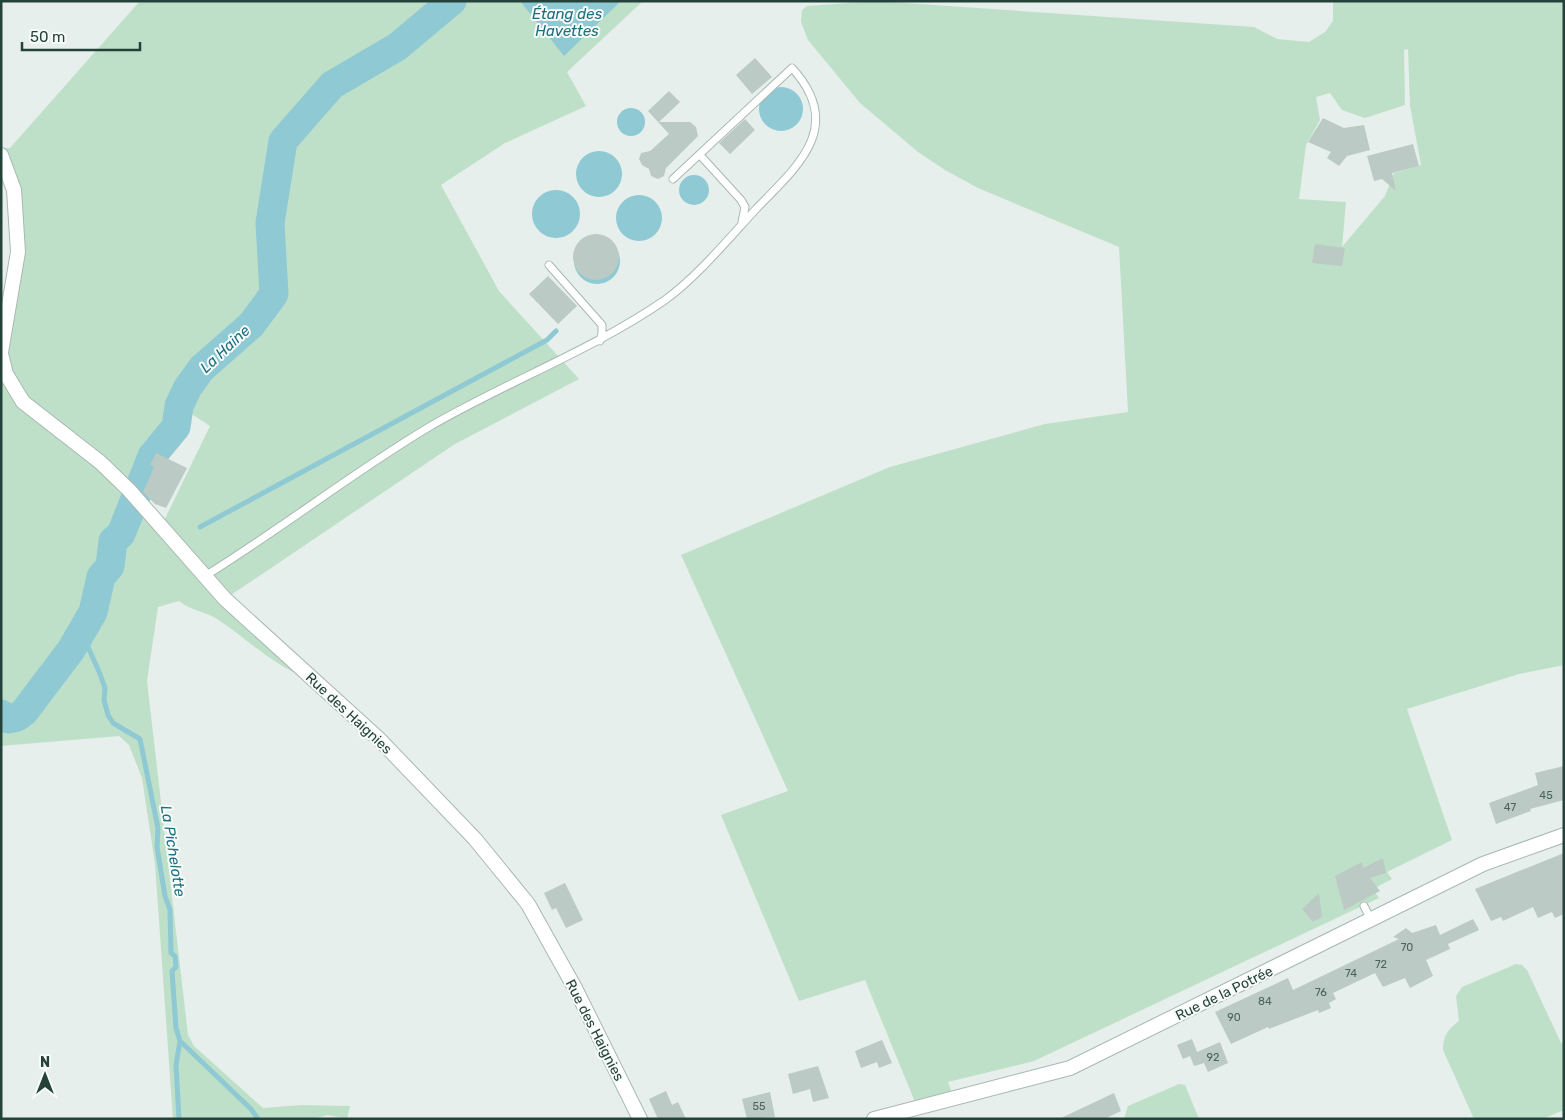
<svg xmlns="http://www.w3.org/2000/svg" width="1565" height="1120" font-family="Rubik,sans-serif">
<rect width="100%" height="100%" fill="#e6efeb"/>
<path fill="#bfe0c8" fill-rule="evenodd" d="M 140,1 L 643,1 L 567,72 L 586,106 L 505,143 L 441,185 L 499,291 L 579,379 L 455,444 L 225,599 L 161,527 L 210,426 L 179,406 L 176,407 L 174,425 L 148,455 L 135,488 L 23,402 L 6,374 L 14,284 L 12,172 L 4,148 L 10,148 Z
M 876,1 L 1254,27 L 1277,39 L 1309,42 L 1325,32 L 1333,21 L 1333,1 L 1564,1 L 1564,665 L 1519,674 L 1407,709 L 1452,840 L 1387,872 L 1392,879 L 1373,889 L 1379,898 L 1034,1061 L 948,1082 L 952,1093 L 915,1102 L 865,980 L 799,1001 L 721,815 L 788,791 L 681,555 L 890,467 L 1045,424 L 1128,412 L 1119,247 L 978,188 L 945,170 L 918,152 L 860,103 L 808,40 L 801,22 L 802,10 L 807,6 ZM 1408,49 L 1410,106 L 1421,165 L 1394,173 L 1385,196 L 1342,247 L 1346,202 L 1299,199 L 1306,145 L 1320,120 L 1316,97 L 1330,93 L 1342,110 L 1365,118 L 1405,105 L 1404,50 Z
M 1,374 L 97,466 L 300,675 C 269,662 245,637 217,619 C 204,611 190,610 179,601 L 158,607 L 147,681 L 188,1035 L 194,1046 L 263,1108 L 302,1105 L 350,1106 L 347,1119 L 328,1115 L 313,1119 L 173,1119 L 155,864 L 142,778 L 129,745 L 119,736 L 1,746 Z
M 1516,964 L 1522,965 L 1527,970 L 1561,1043 L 1564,1042 L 1564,1110 L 1542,1119 L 1474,1119 L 1443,1050 C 1443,1036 1448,1029 1459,1021 L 1456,996 L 1462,987 Z
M 1179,1084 L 1185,1085 L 1199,1119 L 1124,1119 L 1128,1106 Z"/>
<path fill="#8ec9d4" d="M 520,1 L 621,1 L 564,56 Z
M759 109a22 22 0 1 1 44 0a22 22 0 1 1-44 0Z
M617 122a14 14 0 1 1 28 0a14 14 0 1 1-28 0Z
M576 174a23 23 0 1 1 46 0a23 23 0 1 1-46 0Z
M679 190a15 15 0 1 1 30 0a15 15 0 1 1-30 0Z
M532 214a24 24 0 1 1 48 0a24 24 0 1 1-48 0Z
M616 218a23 23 0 1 1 46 0a23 23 0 1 1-46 0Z
M574 261a23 23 0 1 1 46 0a23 23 0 1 1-46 0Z"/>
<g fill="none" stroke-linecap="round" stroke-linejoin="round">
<path stroke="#8ec9d4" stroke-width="5" d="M 200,527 L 547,340 L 556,331
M 76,641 L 88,647 L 100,674 L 105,688 L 104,700 L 108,715 L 113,723 L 140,739 L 158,828 L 157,847 L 165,896 L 170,910 L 171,953 L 175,956 L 176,967 L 172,971 L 176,1028 L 180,1041 L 176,1065 L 179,1119
M 180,1041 L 251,1109 L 258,1119"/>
<path stroke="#8ec9d4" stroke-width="29" d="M 1,714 L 8,719 L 17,717 L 24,712 L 71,650 L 93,612 L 101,577 L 110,566 L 113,541 L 121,534 L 152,456 L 176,427 L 179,406 L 188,387 L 202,368 L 251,325 L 274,294 L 270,223 L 283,141 L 332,85 L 397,47 L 452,1"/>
</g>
<path fill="#bbcac4" d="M 755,58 L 772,77 L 752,94 L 736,75 Z
M 669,91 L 680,102 L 659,122 L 690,122 L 696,127 L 698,136 L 666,168 L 664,176 L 658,179 L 651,176 L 649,169 L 642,165 L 639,159 L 641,153 L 650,151 L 669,134 L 648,111 Z
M 1323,118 L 1344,128 L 1364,125 L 1370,150 L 1347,156 L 1339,166 L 1327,158 L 1331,152 L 1308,142 Z
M 745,119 L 755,130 L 730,154 L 719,143 Z
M 1413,144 L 1419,166 L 1392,173 L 1396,191 L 1382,179 L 1374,181 L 1367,156 Z
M573 257a23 23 0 1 1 46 0a23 23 0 1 1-46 0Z
M 1315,244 L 1345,248 L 1342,266 L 1312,263 Z
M 548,276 L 577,306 L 558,324 L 529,294 Z
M 156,453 L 187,468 L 166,508 L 155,504 L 143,492 L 154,467 L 150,465 Z
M 1564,766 L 1564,800 L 1530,809 L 1531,811 L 1496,824 L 1489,803 L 1538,785 L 1535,773 Z
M 1564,853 L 1564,914 L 1555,918 L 1552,912 L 1538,918 L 1533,907 L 1503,921 L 1501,917 L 1491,921 L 1475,889 Z
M 1383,858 L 1386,873 L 1370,878 L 1380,891 L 1344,910 L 1335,876 L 1362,862 L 1363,868 Z
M 565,883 L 583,920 L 566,928 L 556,908 L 552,910 L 544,893 Z
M 1319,893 L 1322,917 L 1313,922 L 1302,909 Z
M 1473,919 L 1479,930 L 1448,944 L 1450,949 L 1426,960 L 1433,976 L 1410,988 L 1405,978 L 1383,987 L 1375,973 L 1333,993 L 1336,999 L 1329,1003 L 1331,1008 L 1319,1013 L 1318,1010 L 1269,1029 L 1268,1027 L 1231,1044 L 1215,1012 L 1288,978 L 1293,990 L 1399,939 L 1393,937 L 1406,928 L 1412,933 L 1436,925 L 1440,935 Z
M 1192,1039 L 1197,1052 L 1220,1042 L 1228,1063 L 1208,1072 L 1204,1063 L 1194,1066 L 1190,1056 L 1183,1059 L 1177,1045 Z
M 882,1040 L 892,1063 L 879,1068 L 877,1062 L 861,1068 L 855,1051 Z
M 818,1066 L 829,1098 L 813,1102 L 810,1089 L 793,1094 L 788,1074 Z
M 666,1091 L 672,1105 L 678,1102 L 686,1119 L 658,1119 L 649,1099 Z
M 770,1092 L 775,1117 L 747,1119 L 742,1099 Z
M 1114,1093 L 1121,1111 L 1104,1119 L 1059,1119 Z"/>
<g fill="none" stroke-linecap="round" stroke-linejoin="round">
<g stroke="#a8b8b2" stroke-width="9">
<path id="service" d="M 700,155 L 741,200 L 745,207 L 742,222
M 549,265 L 602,325 L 602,333 L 600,341
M 205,576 C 281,529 352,473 429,427 C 506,382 591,351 665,300 C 697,277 730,237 757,208 C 799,165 845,126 792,68 L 673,179
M 1364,906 L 1371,920"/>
</g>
<g stroke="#a8b8b2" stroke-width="16">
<path id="minor" d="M 1,155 L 14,190 L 18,252 L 1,352
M 1,354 L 6,374 L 23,402 L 100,462 L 129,490 L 225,599 L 380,740 L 475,839 L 528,904 L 576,990 L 640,1119
M 874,1119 L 1070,1068 L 1483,864 L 1564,835"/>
</g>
<use href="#service" stroke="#fff" stroke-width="7"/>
<use href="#minor" stroke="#fff" stroke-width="14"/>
</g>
<g text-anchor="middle" stroke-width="4" stroke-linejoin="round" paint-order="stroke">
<g font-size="11" fill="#4a645c">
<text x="1546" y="799">45</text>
<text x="1510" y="811">47</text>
<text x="1407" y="951">70</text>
<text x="1381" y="968">72</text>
<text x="1351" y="977">74</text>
<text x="1321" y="996">76</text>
<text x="1265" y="1005">84</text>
<text x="1234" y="1021">90</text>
<text x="1213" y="1061">92</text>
<text x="759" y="1110">55</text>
</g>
<g font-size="14" fill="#24423a" stroke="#f7fbf9">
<text transform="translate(349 713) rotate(43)" y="5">Rue des Haignies</text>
<text transform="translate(1224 993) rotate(-26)" y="5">Rue de la Potrée</text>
<text transform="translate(595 1030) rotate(63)" y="5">Rue des Haignies</text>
</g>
<g font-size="15" font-style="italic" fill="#1c6f80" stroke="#f7fbf9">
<text x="567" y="19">Étang des<tspan x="567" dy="17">Havettes</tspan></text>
<text transform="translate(225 349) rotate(-43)" y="5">La Haine</text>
<text transform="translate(173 851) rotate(81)" y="5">La Pichelotte</text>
</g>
</g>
<rect width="1565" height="1120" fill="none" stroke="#24423a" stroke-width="5"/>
<g transform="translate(45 1075)" stroke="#f7fbf9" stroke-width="4" paint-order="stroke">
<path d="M0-4L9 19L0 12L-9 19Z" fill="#24423a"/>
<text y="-8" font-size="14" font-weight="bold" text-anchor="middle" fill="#24423a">N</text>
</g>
<path d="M22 42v8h118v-8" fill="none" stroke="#24423a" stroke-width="2.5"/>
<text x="30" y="42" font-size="15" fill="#24423a" stroke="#f7fbf9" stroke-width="4" paint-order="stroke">50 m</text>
</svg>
